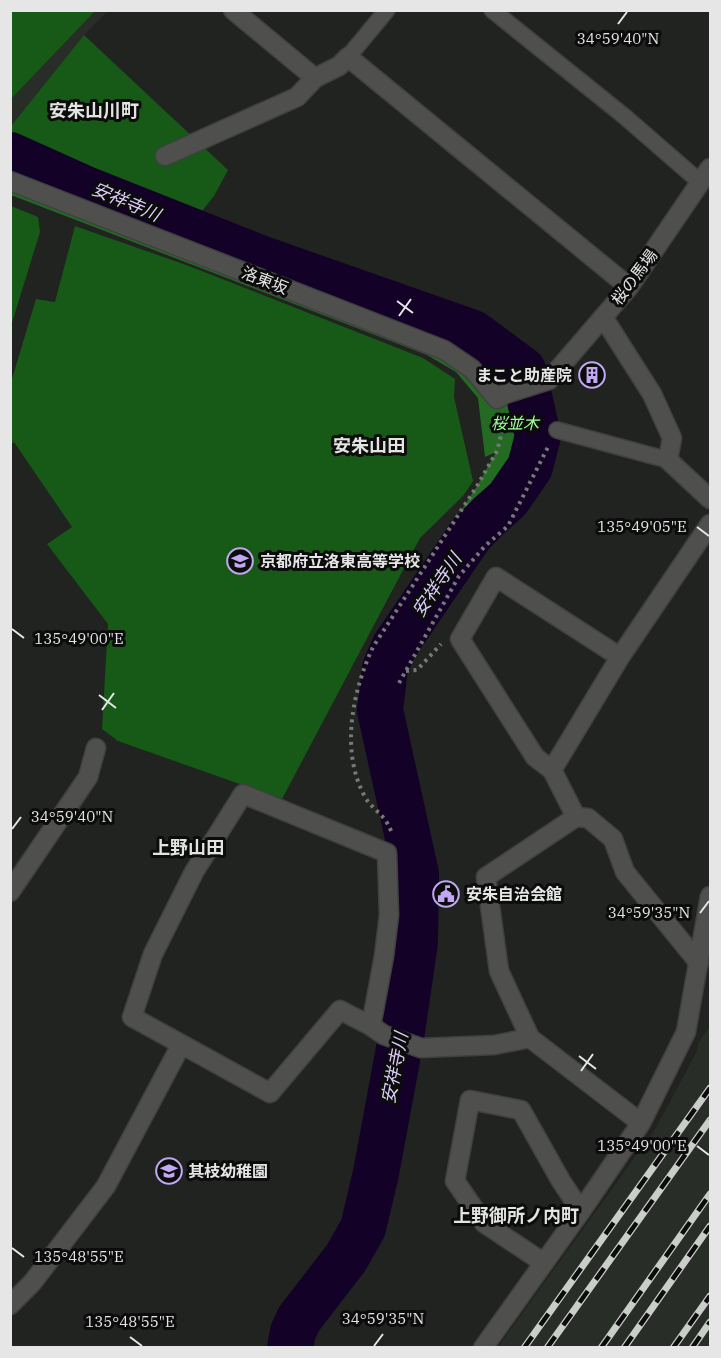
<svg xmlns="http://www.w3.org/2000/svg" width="721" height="1358" font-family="'IBM Plex Serif','Noto Sans JP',serif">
<rect width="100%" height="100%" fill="#212321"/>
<path fill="#282d27" d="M 11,11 L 108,11 L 84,35 L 11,126 Z
M 710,1026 L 710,1347 L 498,1347 L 656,1128 L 697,1051 L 698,1043 Z"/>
<path fill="#175916" d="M 11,10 L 95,11 L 11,99 L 10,11 Z
M 84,35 L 228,170 L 214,196 L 199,215 L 11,133 L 11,126 Z
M 11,206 L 38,217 L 40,232 L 11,326 Z
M 75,226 L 189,266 L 423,358 L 455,379 L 454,397 L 473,481 L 463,496 L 420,538 L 282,799 L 118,741 L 102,729 L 108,624 L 47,544 L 72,527 L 14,442 L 11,444 L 11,382 L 36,299 L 55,302 Z"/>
<path fill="#236b22" d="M 10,155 L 88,190 L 257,257 L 473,333 L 523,370 L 557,430 L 534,475 L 490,515 L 471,534 L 394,647 L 388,624 L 477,486 L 496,452 L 485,457 L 478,398 L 456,372 L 427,355 L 11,195 Z"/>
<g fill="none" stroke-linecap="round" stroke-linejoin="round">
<path stroke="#130128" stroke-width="46" d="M 10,155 L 88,190 L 257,257 L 473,333 L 523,370 L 538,436 L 530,467 L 508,499 L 490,515 L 471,534 L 394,647 L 385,668 L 380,710 L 416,874 L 415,942 L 401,1038 L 376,1173 L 363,1228 L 346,1258 L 299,1319 L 293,1332 L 290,1348"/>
<g stroke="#3f403f" stroke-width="18">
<path id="lane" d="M 492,10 L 624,116 L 700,182
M 348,57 L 387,10
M 557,430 L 668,460"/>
</g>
<g stroke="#3f403f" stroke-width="21">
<path id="street" d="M 233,10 L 315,78 L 339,66 L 348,57 L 629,287
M 165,156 L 297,97 L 315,78
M 10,181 L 444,350 L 472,369 L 497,399 L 505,394 L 549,380 L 629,287 L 710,168
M 603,317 L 652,394 L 672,438 L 668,460 L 710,499
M 552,770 L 535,757 L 460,639 L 496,577 L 620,657
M 576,817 L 552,770 L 620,657 L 710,524
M 10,892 L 88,777 L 96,748
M 371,1026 L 384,956 L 389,915 L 387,853 L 243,794 L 194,872 L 153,954 L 132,1017 L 270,1093 L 340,1010 L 371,1026 L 384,1035 L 421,1048 L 494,1045 L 530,1038
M 641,1123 L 530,1038 L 499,971 L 486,877 L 576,817 L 588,818 L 613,839 L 625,872 L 699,963
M 544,1263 L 484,1223 L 455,1181 L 470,1100 L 521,1110 L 561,1181 L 581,1211
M 10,1305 L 32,1283 L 106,1186 L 181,1045
M 483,1348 L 581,1211 L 641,1123 L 686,1032 L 710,896"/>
</g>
<path stroke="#777977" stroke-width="4" stroke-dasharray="3 4.5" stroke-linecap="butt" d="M 406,671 L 417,670 L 441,644
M 399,683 L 459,576 L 485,546 L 508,526 L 548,447
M 391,831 C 385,814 371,809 364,795 C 340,750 353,690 373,647 L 477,486 L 497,451 L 503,428 L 501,420"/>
<use href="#lane" stroke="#4f504e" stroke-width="15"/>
<use href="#street" stroke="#4f504e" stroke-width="18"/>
<g stroke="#cbcdcb" stroke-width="7">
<path id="rail" d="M 524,1348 L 710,1088
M 547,1348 L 710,1120
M 601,1348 L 710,1194
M 624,1348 L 710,1226
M 673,1348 L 710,1296
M 692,1348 L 710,1322"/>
</g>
<use href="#rail" stroke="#0b0c0b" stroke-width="4.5" stroke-dasharray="14" stroke-linecap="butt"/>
</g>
<path fill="none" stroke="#e5e6e5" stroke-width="2" d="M 618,24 L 627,12M 397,301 L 413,313M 399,316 L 411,299M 697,527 L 709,536M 12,629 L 24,638M 99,695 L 116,708M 102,710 L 114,693M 12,829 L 21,817M 700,913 L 709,901M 579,1056 L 596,1069M 581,1071 L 593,1054M 697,1146 L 709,1155M 12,1248 L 24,1257M 130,1337 L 142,1346M 374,1346 L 383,1334"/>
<defs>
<g id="building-ring" transform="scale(1.35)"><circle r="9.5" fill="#0b0c0b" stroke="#c2a7f2" stroke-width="1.5"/><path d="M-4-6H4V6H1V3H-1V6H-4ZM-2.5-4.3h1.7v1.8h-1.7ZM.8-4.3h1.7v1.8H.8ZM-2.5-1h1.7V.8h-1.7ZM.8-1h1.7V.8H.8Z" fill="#c2a7f2"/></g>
<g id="school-ring" transform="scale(1.35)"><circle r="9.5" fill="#0b0c0b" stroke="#c2a7f2" stroke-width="1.5"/><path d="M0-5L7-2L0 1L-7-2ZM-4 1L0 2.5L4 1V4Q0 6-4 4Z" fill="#c2a7f2"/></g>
<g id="civic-ring" transform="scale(1.35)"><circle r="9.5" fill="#0b0c0b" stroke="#c2a7f2" stroke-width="1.5"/><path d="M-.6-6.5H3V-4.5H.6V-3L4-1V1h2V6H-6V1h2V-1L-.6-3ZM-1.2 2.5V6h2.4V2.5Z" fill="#c2a7f2"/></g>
</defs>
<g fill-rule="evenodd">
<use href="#building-ring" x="592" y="375"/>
<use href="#school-ring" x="240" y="561"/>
<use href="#civic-ring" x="446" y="894"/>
<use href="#school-ring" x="169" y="1171"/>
</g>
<g text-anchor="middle" stroke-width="6" stroke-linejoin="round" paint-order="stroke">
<g font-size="16" fill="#e5e6e5" stroke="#0b0c0b">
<text transform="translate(634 277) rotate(-53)" y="6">桜の馬場</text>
<text transform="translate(265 280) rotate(21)" y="6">洛東坂</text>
</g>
<g font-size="16" font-weight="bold" fill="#e5e6e5" stroke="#0b0c0b" text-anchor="start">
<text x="572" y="381" text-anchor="end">まこと助産院</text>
<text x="260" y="567">京都府立洛東高等学校</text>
<text x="466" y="900">安朱自治会館</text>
<text x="188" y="1177">其枝幼稚園</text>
</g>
<g font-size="16" font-style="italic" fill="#a0fe9b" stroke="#0b0c0b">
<text x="515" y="429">桜並木</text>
</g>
<g font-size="18" font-weight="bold" fill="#e2e4e1" stroke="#0b0c0b">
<text x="94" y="117">安朱山川町</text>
<text x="369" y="452">安朱山田</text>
<text x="188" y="854">上野山田</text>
<text x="516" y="1222">上野御所ノ内町</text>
</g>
<g font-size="18" font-style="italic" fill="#ddcdfb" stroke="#0b0c0b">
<text transform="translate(126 202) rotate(23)" y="6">安祥寺川</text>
<text transform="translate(437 585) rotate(-56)" y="6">安祥寺川</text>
<text transform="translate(395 1068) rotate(-79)" y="6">安祥寺川</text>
</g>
</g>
<g font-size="15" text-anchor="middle" fill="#e5e6e5" stroke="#0b0c0b" stroke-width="6" stroke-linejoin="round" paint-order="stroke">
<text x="618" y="44">34°59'40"N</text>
<text x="642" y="532">135°49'05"E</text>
<text x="79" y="644">135°49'00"E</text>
<text x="72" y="822">34°59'40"N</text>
<text x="649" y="918">34°59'35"N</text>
<text x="642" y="1151">135°49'00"E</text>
<text x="79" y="1262">135°48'55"E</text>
<text x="383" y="1324">34°59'35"N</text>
<text x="130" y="1327">135°48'55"E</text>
</g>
<rect width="721" height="1358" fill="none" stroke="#e5e6e5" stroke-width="24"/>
</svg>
